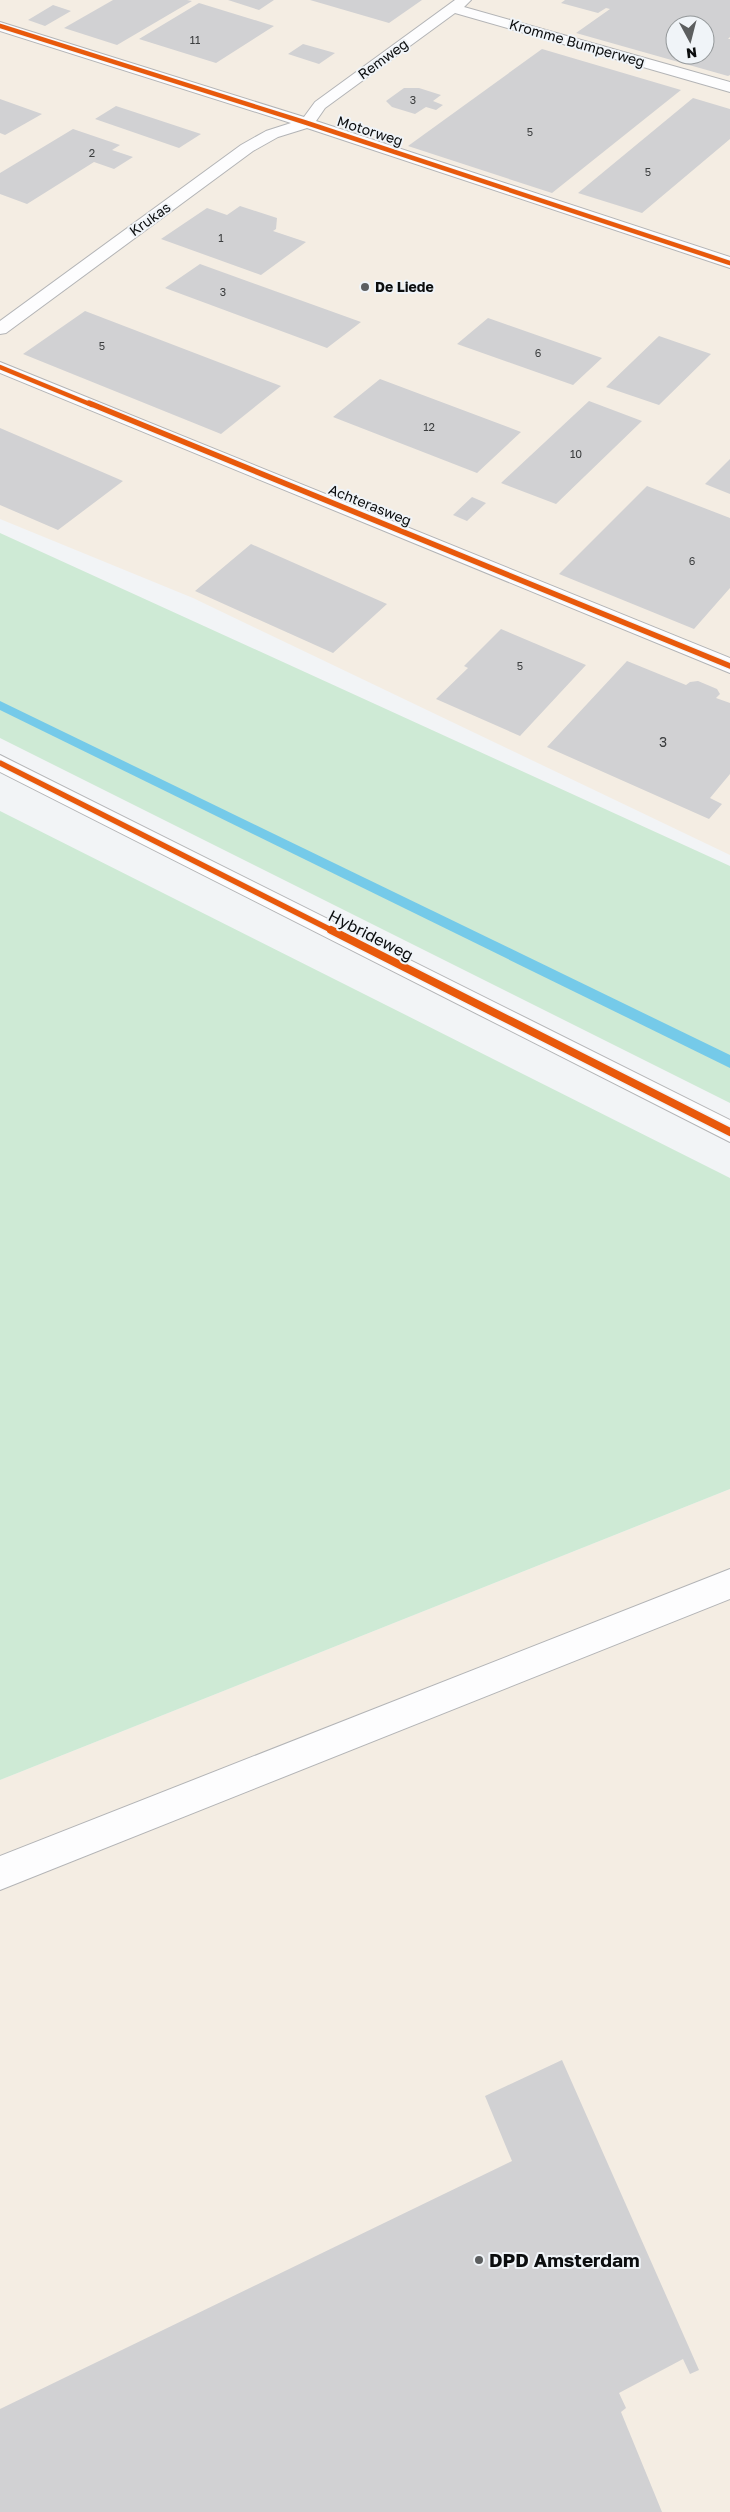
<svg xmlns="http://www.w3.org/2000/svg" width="730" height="2512" font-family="'Golos Text',sans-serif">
<rect width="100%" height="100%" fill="#f2f4f6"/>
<path fill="#f4ede3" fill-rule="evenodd" d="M 0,0 L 730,0 L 730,855 L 193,598 L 0,519 ZM 675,25 L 705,25 L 705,55 L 675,55 Z
M 730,1489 L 730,2512 L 0,2512 L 0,1780 Z"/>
<path fill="#ceead5" d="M 0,533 L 730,866 L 730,1103 L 0,738 Z
M 0,811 L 730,1178 L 730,1489 L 0,1780 Z"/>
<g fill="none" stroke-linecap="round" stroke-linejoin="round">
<path fill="#75cae9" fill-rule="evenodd" d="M 0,701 L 730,1055 L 730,1068 L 0,710 Z"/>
</g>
<path fill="#d1d1d3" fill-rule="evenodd" d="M 113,0 L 187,0 L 192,1 L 117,45 L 64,28 Z
M 228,0 L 274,0 L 259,10 Z
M 310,0 L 422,0 L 389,23 Z
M 565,0 L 730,0 L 730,37 L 728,39 L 730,39 L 730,75 L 728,76 L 576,33 L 610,9 L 606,8 L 598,13 L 561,3 ZM 675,25 L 705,25 L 705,55 L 675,55 Z
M 199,3 L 274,26 L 216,63 L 139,39 Z
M 53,5 L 71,11 L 45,26 L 28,20 Z
M 303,44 L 335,53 L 319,64 L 288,54 Z
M 542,49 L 681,90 L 552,193 L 408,146 Z
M 404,88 L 419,88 L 441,95 L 433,101 L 443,105 L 436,110 L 426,107 L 415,114 L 392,107 L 386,101 Z
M 693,98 L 730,109 L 730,139 L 642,213 L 578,193 Z
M 0,99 L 42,114 L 5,135 L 0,133 Z
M 116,106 L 201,134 L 179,148 L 95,119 Z
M 73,129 L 120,145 L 112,150 L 133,157 L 114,169 L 94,162 L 27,204 L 0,194 L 0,173 Z
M 240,206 L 277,218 L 276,229 L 273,231 L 306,242 L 261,275 L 161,239 L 207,208 L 227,215 Z
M 200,264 L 361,322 L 327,348 L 165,288 Z
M 85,311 L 281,386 L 221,434 L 23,354 Z
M 488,318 L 602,358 L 573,385 L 457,344 Z
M 659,336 L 711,354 L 659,405 L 606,387 Z
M 380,379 L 521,432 L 477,473 L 333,417 Z
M 589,401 L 642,421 L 556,504 L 501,483 Z
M 0,428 L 123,481 L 58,530 L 0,505 Z
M 730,459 L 730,494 L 705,484 Z
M 647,486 L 730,518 L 730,588 L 694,629 L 559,574 Z
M 472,497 L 486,503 L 467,521 L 453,515 Z
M 251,544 L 387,604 L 333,653 L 195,591 Z
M 501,629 L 586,665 L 520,736 L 436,699 L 468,668 L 464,666 Z
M 627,661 L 686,685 L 690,682 L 698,681 L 717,689 L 720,694 L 716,698 L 730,703 L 730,774 L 710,798 L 722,804 L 709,819 L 547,747 Z
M 562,2060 L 699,2370 L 690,2374 L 683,2359 L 619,2393 L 626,2408 L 621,2412 L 662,2512 L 0,2512 L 0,2409 L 512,2161 L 485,2096 Z"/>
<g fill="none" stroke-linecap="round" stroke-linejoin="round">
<g stroke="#b3b4b6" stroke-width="2">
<path id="minor" d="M 455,0 L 471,0 L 464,7 L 730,82 L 730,92 L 455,13 L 325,108 L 316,121 L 730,257 L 730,268 L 307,128 L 278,137 L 253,151 L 6,333 L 0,334 L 0,321 L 241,145 L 266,131 L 291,123 L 0,31 L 0,22 L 304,117 L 315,102 Z
M 0,362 L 730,658 L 730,673 L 0,373 Z
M 0,755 L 730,1120 L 730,1142 L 0,772 Z
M 730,1569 L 730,1599 L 0,1890 L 0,1856 Z"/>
</g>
<use href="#minor" fill="#fdfdfe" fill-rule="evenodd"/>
<g stroke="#f0f4f8" stroke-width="6">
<path id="cycleway-far2" d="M 0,26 L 307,123 L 730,263
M 0,367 L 92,405"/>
</g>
<g stroke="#f0f4f8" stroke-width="8">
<path id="cycleway-far1" d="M 89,403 L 730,666
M 0,763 L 333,931"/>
</g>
<g stroke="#f0f4f8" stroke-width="11">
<path id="cycleway" d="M 331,930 L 730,1132"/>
</g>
<use href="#cycleway-far2" stroke="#e8590c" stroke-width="4.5"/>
<use href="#cycleway-far1" stroke="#e8590c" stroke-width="5.5"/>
<use href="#cycleway" stroke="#e8590c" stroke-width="8"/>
</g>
<g fill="#5c5e5f" stroke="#f0f4f8" stroke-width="2">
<circle cx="365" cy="287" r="5"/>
<circle cx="479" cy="2260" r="5"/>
</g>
<g text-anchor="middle" stroke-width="4" stroke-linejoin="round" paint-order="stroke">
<g font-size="11" fill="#3c3e3f">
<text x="195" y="44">11</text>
<text x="413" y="104">3</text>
<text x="530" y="136">5</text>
<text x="92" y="157">2</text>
<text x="648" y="176">5</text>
<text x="221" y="242">1</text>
<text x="223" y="296">3</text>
<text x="102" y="350">5</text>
<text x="538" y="357">6</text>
<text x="429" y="431">12</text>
<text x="576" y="458">10</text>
<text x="692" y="565">6</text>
<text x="520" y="670">5</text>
</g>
<g font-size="14" fill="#0b0d0e" stroke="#f0f4f8">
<text transform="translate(577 43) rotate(16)" y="5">Kromme Bumperweg</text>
<text transform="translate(383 59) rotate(-36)" y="5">Remweg</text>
<text transform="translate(370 131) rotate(18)" y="5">Motorweg</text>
<text transform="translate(150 219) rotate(-36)" y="5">Krukas</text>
<text transform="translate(370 505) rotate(22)" y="5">Achterasweg</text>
</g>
<g font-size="14" font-weight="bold" fill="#0b0d0e" stroke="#f0f4f8" text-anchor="start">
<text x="375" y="292">De Liede</text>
</g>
<g font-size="14" fill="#3c3e3f">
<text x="663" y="747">3</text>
</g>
<g font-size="16" fill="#0b0d0e" stroke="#f0f4f8">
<text transform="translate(371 935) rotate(27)" y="6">Hybrideweg</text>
</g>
<g font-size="19" font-weight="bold" fill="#0b0d0e" stroke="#f0f4f8" text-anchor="start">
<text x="489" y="2267">DPD Amsterdam</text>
</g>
</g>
<g transform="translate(690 40) rotate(173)"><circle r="24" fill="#f0f4f8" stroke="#94989a"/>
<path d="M0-4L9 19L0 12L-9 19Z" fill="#5c5e5f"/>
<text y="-8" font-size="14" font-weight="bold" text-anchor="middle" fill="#0b0d0e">N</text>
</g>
</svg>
